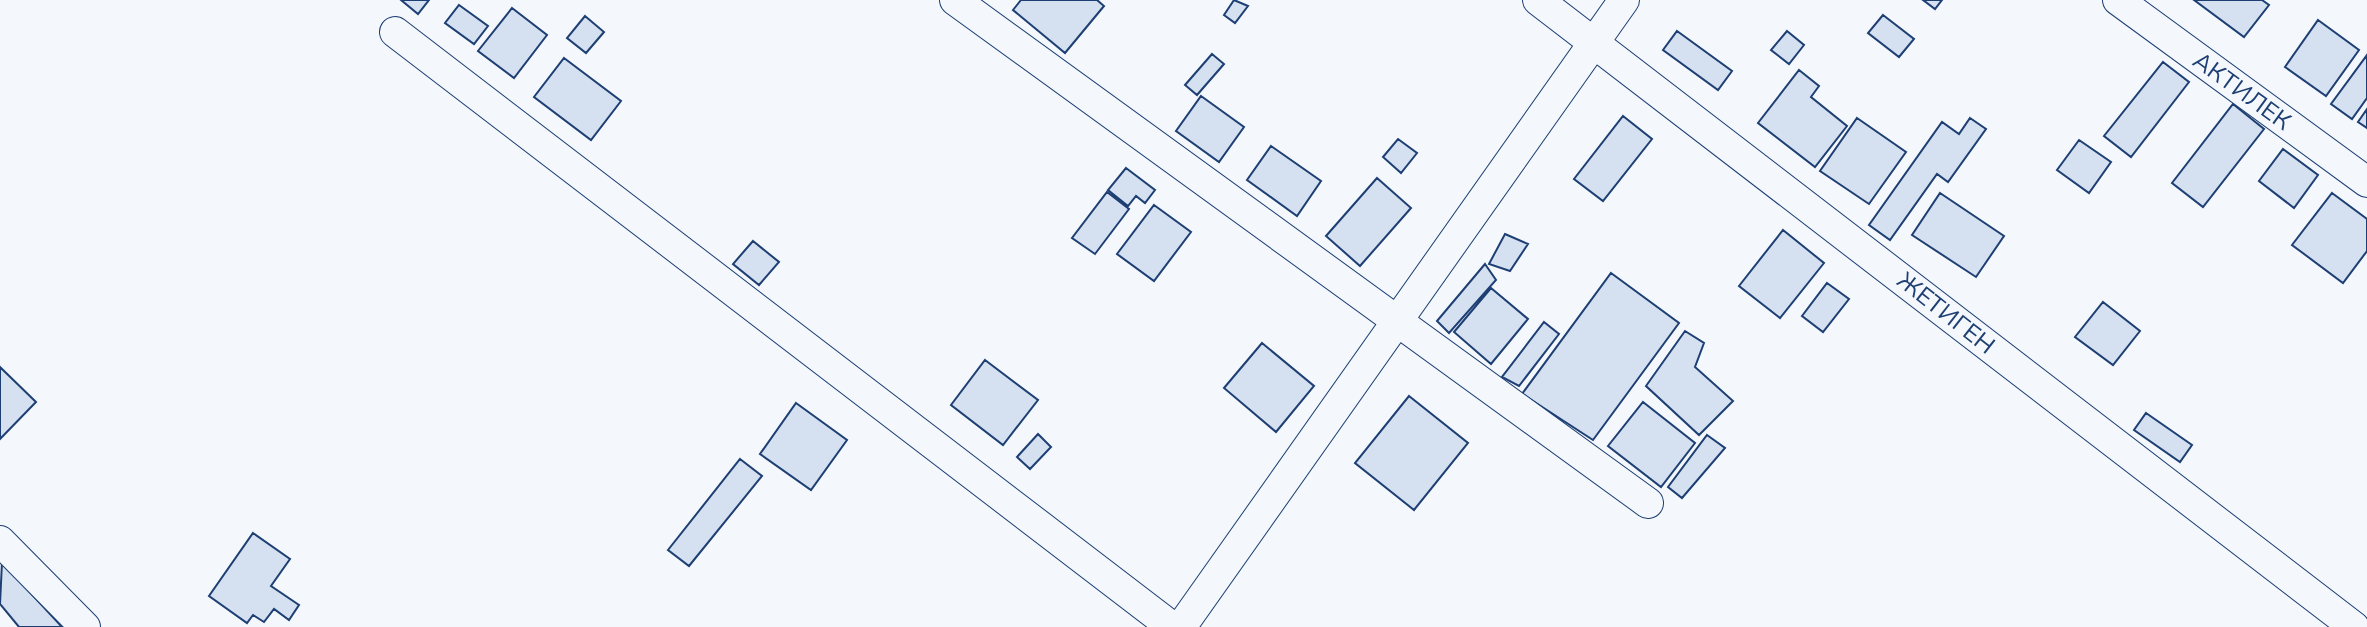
<svg xmlns="http://www.w3.org/2000/svg" width="2367" height="627" font-family="Mulish,sans-serif">
<rect width="100%" height="100%" fill="#f4f7fb"/>
<path fill="#d5e0f0" stroke="#1d3f73" stroke-width="2" d="M 401,0 L 429,0 L 418,14 Z
M 1021,0 L 1097,0 L 1104,6 L 1065,53 L 1013,10 Z
M 1234,0 L 1248,6 L 1235,23 L 1224,15 Z
M 1923,0 L 1942,0 L 1935,9 Z
M 2194,0 L 2262,0 L 2269,5 L 2244,37 Z
M 459,5 L 488,26 L 474,44 L 445,23 Z
M 512,8 L 547,35 L 514,78 L 478,51 Z
M 1883,15 L 1914,39 L 1899,57 L 1868,33 Z
M 585,16 L 604,32 L 586,53 L 567,38 Z
M 2318,20 L 2359,50 L 2326,96 L 2285,67 Z
M 1677,31 L 1732,71 L 1718,90 L 1663,50 Z
M 1787,31 L 1804,45 L 1789,64 L 1771,50 Z
M 1212,54 L 1224,64 L 1197,95 L 1185,85 Z
M 2367,55 L 2367,98 L 2352,119 L 2331,104 Z
M 564,58 L 621,101 L 591,140 L 534,97 Z
M 2163,62 L 2189,82 L 2131,157 L 2104,136 Z
M 1799,70 L 1819,86 L 1811,97 L 1847,126 L 1815,167 L 1758,123 Z
M 1201,96 L 1244,127 L 1219,162 L 1176,131 Z
M 2233,104 L 2264,129 L 2203,207 L 2172,183 Z
M 2367,109 L 2367,128 L 2358,122 Z
M 1623,116 L 1652,139 L 1603,201 L 1574,179 Z
M 1857,118 L 1906,152 L 1869,204 L 1820,171 Z
M 1970,118 L 1986,129 L 1948,182 L 1937,174 L 1890,240 L 1869,225 L 1942,122 L 1959,134 Z
M 1398,139 L 1417,153 L 1401,173 L 1383,157 Z
M 2079,140 L 2111,162 L 2089,193 L 2057,170 Z
M 1271,146 L 1321,181 L 1297,216 L 1247,180 Z
M 2283,149 L 2318,175 L 2294,208 L 2259,181 Z
M 1126,168 L 1155,190 L 1145,203 L 1136,196 L 1128,206 L 1108,190 Z
M 1377,178 L 1411,208 L 1360,266 L 1326,236 Z
M 1107,192 L 1129,209 L 1095,254 L 1072,238 Z
M 1940,193 L 2004,236 L 1976,277 L 1912,235 Z
M 2332,193 L 2367,219 L 2367,251 L 2343,283 L 2292,245 Z
M 1154,205 L 1191,232 L 1154,281 L 1117,254 Z
M 1783,230 L 1824,263 L 1780,318 L 1739,286 Z
M 1505,234 L 1528,244 L 1510,271 L 1489,264 Z
M 753,241 L 779,262 L 759,285 L 733,264 Z
M 1485,264 L 1496,280 L 1449,333 L 1437,321 Z
M 1611,273 L 1679,323 L 1593,440 L 1522,394 Z
M 1827,283 L 1849,299 L 1823,332 L 1802,316 Z
M 1491,288 L 1528,319 L 1491,364 L 1454,332 Z
M 2103,302 L 2140,331 L 2113,365 L 2075,337 Z
M 1544,322 L 1559,334 L 1519,386 L 1502,377 Z
M 1685,331 L 1704,343 L 1695,367 L 1733,401 L 1699,435 L 1646,386 Z
M 1262,343 L 1314,386 L 1276,432 L 1224,388 Z
M 985,360 L 1038,400 L 1003,445 L 951,405 Z
M 0,367 L 36,402 L 0,439 Z
M 1409,396 L 1468,443 L 1414,510 L 1355,463 Z
M 1643,402 L 1695,443 L 1661,487 L 1608,446 Z
M 796,403 L 847,440 L 811,490 L 760,454 Z
M 2146,413 L 2192,445 L 2180,462 L 2134,430 Z
M 1038,434 L 1051,447 L 1030,469 L 1017,457 Z
M 1707,435 L 1725,448 L 1682,498 L 1668,487 Z
M 740,459 L 762,476 L 689,566 L 668,550 Z
M 253,533 L 290,559 L 271,586 L 299,605 L 289,620 L 274,609 L 264,622 L 253,615 L 247,623 L 209,596 Z
M 2,562 L 62,627 L 19,627 L 0,604 Z"/>
<g fill="none" stroke-linecap="round" stroke-linejoin="round">
<g stroke="#1d3f73" stroke-width="32">
<path id="street" d="M 955,0 L 1648,503
M 1538,0 L 2354,627
M 2118,0 L 2367,182
M 395,32 L 1172,627
M 0,541 L 85,627
M 1181,627 L 1624,0"/>
</g>
<use href="#street" stroke="#f4f7fb" stroke-width="30"/>
</g>
<g text-anchor="middle" stroke-width="5" stroke-linejoin="round" paint-order="stroke">
<g font-size="24" fill="#1d3f73" stroke="#f4f7fb">
<text transform="translate(2242 91) rotate(36)" y="8">АКТИЛЕК</text>
<text transform="translate(1946 313) rotate(38)" y="8">ЖЕТИГЕН</text>
</g>
</g>
</svg>
